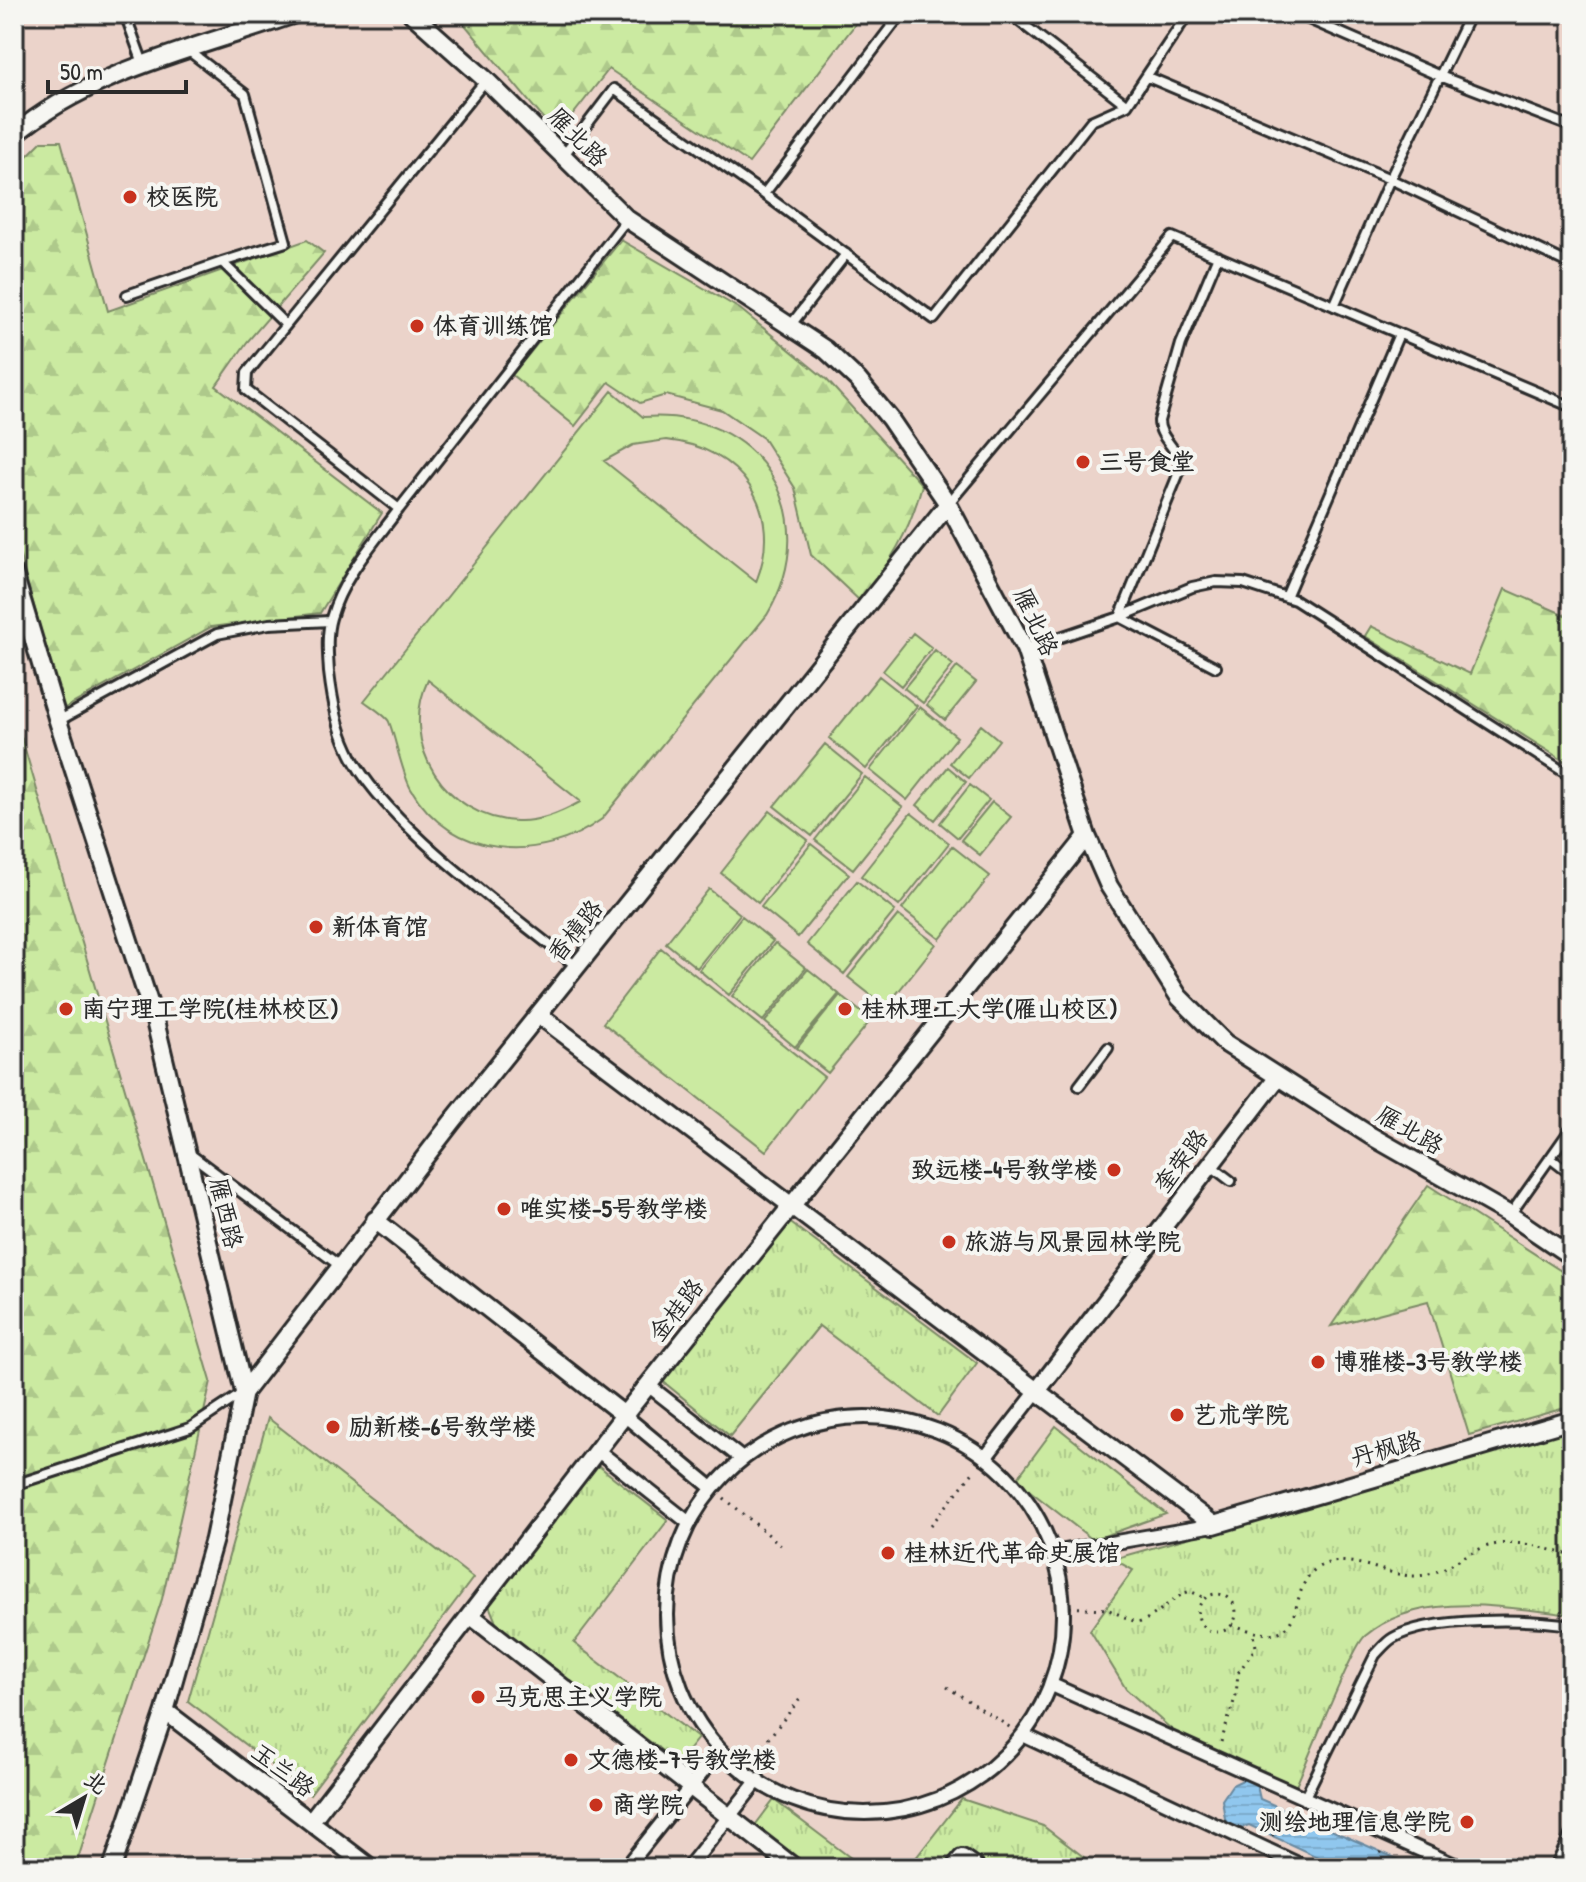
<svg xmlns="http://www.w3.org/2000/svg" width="1586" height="1882" font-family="'Patrick Hand','LXGW WenKai TC',sans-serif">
<defs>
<pattern id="grass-tufts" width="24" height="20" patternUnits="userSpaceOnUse" patternTransform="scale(2)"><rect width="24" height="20" fill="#cbeaa1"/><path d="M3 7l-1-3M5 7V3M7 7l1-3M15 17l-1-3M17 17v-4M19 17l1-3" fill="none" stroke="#aec98b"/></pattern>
<pattern id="forest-firs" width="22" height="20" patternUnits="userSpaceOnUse" patternTransform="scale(2)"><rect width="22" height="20" fill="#cbeaa1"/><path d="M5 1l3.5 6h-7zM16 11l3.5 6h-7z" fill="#aec98b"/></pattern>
<pattern id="water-rules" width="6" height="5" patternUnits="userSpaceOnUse" patternTransform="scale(2)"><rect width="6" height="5" fill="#90c7ee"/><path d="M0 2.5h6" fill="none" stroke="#7cabcc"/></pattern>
</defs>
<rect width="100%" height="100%" fill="#f1e6e0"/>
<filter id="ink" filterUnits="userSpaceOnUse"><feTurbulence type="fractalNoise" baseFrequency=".0125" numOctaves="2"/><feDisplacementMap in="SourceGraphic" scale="16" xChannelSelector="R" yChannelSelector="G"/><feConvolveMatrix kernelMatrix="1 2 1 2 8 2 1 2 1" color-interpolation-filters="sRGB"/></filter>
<g filter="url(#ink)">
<path fill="#ebd3ca" d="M 14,14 L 1572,14 L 1572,1868 L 14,1868 Z"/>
<path fill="url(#grass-tufts)" stroke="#7b8a66" stroke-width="2" d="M 788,1221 L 977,1363 L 938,1416 L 819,1326 L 730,1436 L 660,1379 Z
M 268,1418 L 473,1578 L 310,1794 L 188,1701 Z
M 1056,1426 L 1166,1514 L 1093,1540 L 1016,1480 Z
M 1572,1429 L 1572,1615 C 1507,1608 1420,1589 1365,1636 C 1352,1647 1307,1762 1296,1786 L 1179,1736 L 1126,1689 L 1090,1630 L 1133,1570 L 1113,1559 Z
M 595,1463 L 668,1520 L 574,1643 L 698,1738 L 678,1763 L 497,1625 L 488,1603 Z
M 962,1799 L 1043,1826 L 1098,1868 L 987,1868 L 962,1851 L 947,1868 L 908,1868 Z
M 774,1800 L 864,1868 L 807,1868 L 753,1828 Z"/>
<path fill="url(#forest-firs)" stroke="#7b8a66" stroke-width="2" d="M 456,14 L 863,14 L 749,163 L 609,69 L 557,135 Z
M 42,141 L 61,141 L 108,311 L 307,240 L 324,253 L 247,342 L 216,386 L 382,513 L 320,613 L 211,627 L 63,709 L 14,535 L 14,169 Z
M 621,240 L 740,309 L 827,380 L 922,485 C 910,531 890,564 860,601 L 811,555 L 795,488 L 763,438 L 722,410 L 666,395 L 640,403 L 609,382 L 575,426 L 512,375 Z
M 1505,589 L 1572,618 L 1572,766 L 1365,636 L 1371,626 L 1470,674 Z
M 14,712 L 211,1381 L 162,1599 L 75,1868 L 14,1868 Z
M 1428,1185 L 1572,1278 L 1572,1406 L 1469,1435 L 1428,1301 L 1331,1326 Z"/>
<path fill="#cbeaa1" stroke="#7b8a66" stroke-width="2" fill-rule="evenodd" d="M 612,391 L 643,417 C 759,408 827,514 767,615 L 602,819 C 541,864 451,859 411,789 C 402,774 392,724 388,720 C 382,713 372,707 364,701 ZM 666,440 C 741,447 785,510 756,582 L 604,461 L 633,445 ZM 428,680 L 580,801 L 580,802 C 560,813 539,822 516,821 C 446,818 398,744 428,680 Z
M 913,633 L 932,648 L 901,686 L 883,671 Z
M 935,650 L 953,665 L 923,703 L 904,688 Z
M 957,667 L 976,682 L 945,720 L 927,705 Z
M 879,676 L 917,706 L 866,769 L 829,738 Z
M 920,707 L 957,737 L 907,800 L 870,770 Z
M 981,725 L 999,740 L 969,778 L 950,763 Z
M 825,744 L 862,774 L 812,836 L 774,806 Z
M 948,767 L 966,782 L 935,820 L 917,805 Z
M 865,777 L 903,807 L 853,869 L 815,840 Z
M 970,785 L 989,800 L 958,838 L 940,823 Z
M 992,802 L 1011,817 L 980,855 L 961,840 Z
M 770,811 L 808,840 L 758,903 L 721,873 Z
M 911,813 L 949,843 L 899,906 L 861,876 Z
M 811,844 L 849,874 L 798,937 L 761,907 Z
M 952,846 L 990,876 L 940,939 L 902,909 Z
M 857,881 L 895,911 L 844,974 L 807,944 Z
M 709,889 L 740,914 L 697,968 L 666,943 Z
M 898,915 L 936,944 L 886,1007 L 848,977 Z
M 742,916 L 773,941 L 729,995 L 699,970 Z
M 775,943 L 806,968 L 763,1021 L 732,996 Z
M 661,948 L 824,1077 L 766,1151 L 603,1023 Z
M 808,969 L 839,994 L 795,1047 L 765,1022 Z
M 840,995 L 871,1020 L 828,1073 L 797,1048 Z"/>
<path fill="url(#water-rules)" stroke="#6889a0" stroke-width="2" d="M 1247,1778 L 1257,1786 L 1260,1799 L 1418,1868 L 1341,1868 L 1249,1825 L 1236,1830 L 1226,1825 L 1222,1800 L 1232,1785 Z"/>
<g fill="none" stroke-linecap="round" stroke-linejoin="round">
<g stroke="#2b2b2b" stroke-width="14">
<path id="service" d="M 125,14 L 144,66
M 1010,14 L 1127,105 L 1188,14
M 1297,14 L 1440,76 L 1572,127
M 189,51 L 245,94 L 286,242 L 222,262 L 286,325
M 1148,77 L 1390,179 L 1572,265
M 486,80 L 247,373 L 246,390 L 399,509 L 627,219
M 563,156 L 614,89 L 764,194 L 901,14
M 764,194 L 934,319 L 1091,121 L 1127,105
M 127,295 L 222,262
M 1334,306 L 1390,179 L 1470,14
M 790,326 L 846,254
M 948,504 L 1172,237 L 1572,407
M 399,509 C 374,543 343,576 331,618 C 326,635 328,654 329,672 C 332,698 337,726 348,749 C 379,821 514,915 577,967
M 1286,597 L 1399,334
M 1025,649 L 1120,617 L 1192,587 L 1216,582 L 1243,583 L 1295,600 L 1572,777
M 1216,667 L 1120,617 L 1180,470 C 1182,450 1159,440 1159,421 L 1181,344 L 1218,256
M 58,721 L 217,634 L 269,624 L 330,621
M 1079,1086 L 1108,1048
M 190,1154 L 340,1266
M 1550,1158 L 1572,1175
M 1210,1165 L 1231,1181
M 1510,1215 L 1572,1127
M 14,1485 L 190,1428 L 243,1393
M 1305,1797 L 1375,1655 C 1380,1650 1386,1642 1393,1638 C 1430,1616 1530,1619 1572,1625
M 1555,1868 L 1572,1831"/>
</g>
<g stroke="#2b2b2b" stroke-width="18">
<path id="pedestrian" d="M 648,1385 L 741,1458
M 624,1415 L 712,1488
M667 1615a198 198 0 1 1 396 0a198 198 0 1 1-396 0Z
M 597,1450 L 688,1522
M 985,1458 L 1037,1391
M 1053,1553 L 1214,1525
M 1052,1685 L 1461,1868
M 1023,1735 L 1306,1868
M 626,1868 L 720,1750
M 688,1868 L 758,1780"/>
</g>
<g stroke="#2b2b2b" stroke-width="22">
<path id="minor" d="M 412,14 L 486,80 L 627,219 L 826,350 L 858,380 L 890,419 L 948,504 L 1025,649 L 1087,836 L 1109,886 L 1179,997 L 1225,1043 L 1371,1136 L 1510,1215 L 1572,1257
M 14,135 C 91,70 202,47 295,14
M 14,574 L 58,721 L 155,1021 L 244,1392 L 214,1539 L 165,1711 L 112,1868
M 539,1015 L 1214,1525 L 1572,1420
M 375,1220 L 624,1415
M 1037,1391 L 1278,1077
M 244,1392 L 452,1122 L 948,504
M 470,1615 L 795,1868
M 165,1711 L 371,1868
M 311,1821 L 629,1409 L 1087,836
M 954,1868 L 962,1858 L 976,1868"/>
</g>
<path stroke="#2b2b2b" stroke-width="3" stroke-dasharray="2 6" stroke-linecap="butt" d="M 724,1498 L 781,1545
M 931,1525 L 975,1470
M1198 1613a19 19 0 1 1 38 0a19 19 0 1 1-38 0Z
M 1062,1607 L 1107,1609 L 1138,1623 C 1160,1615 1168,1599 1190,1591 L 1205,1598
M 1232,1624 C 1320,1661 1278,1581 1325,1564 C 1353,1554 1386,1576 1415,1576 C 1443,1575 1458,1557 1482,1548 C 1513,1537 1542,1547 1572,1556
M 947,1687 L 1011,1728
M 1221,1742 L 1236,1695 L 1238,1673 L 1256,1647 L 1254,1634
M 743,1770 L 800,1699
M 1273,1836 L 1286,1806
M 1374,1868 L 1382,1850"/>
<use href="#service" stroke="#f6f6f2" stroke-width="8"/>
<use href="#pedestrian" stroke="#f6f6f2" stroke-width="12"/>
<use href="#minor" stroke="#f6f6f2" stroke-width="16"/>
</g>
</g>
<g fill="#c8321e" stroke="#f6f6f2" stroke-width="3">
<circle cx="130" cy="197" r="8"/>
<circle cx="417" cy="326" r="8"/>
<circle cx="1083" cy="462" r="8"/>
<circle cx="316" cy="927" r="8"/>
<circle cx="66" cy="1009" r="8"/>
<circle cx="845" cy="1009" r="8"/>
<circle cx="1114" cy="1170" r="8"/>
<circle cx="504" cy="1209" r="8"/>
<circle cx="949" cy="1242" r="8"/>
<circle cx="1318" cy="1362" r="8"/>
<circle cx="1177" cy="1415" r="8"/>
<circle cx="333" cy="1427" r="8"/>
<circle cx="888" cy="1553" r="8"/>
<circle cx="478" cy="1697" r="8"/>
<circle cx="571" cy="1760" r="8"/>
<circle cx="596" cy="1805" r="8"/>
<circle cx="1467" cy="1822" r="8"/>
</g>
<g text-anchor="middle" stroke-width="8" stroke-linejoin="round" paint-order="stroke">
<g font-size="24" fill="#2b2b2b" stroke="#f6f6f2">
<text transform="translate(578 137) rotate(45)" y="8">雁北路</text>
<text transform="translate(1036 622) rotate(65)" y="8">雁北路</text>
<text transform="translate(575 931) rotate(-51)" y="8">香樟路</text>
<text transform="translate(1410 1130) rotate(30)" y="8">雁北路</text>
<text transform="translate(1181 1161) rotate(-53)" y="8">奎荣路</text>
<text transform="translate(226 1213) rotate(77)" y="8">雁西路</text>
<text transform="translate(676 1310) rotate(-52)" y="8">金桂路</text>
<text transform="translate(1386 1449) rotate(-16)" y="8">丹枫路</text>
<text transform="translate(283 1770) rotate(37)" y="8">玉兰路</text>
</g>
<g font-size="24" font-weight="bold" fill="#2b2b2b" stroke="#f6f6f2" text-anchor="start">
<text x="146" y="205">校医院</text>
<text x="433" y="334">体育训练馆</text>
<text x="1099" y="470">三号食堂</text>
<text x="332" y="935">新体育馆</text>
<text x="82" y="1017">南宁理工学院(桂林校区)</text>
<text x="861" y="1017">桂林理工大学(雁山校区)</text>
<text x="1098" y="1178" text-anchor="end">致远楼-4号教学楼</text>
<text x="520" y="1217">唯实楼-5号教学楼</text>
<text x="965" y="1250">旅游与风景园林学院</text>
<text x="1334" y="1370">博雅楼-3号教学楼</text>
<text x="1193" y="1423">艺术学院</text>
<text x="349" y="1435">励新楼-6号教学楼</text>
<text x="904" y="1561">桂林近代革命史展馆</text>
<text x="494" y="1705">马克思主义学院</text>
<text x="587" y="1768">文德楼-7号教学楼</text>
<text x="612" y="1813">商学院</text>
<text x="1451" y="1830" text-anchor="end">测绘地理信息学院</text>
</g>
</g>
<rect width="1586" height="1882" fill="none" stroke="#f6f6f2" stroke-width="48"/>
<rect x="24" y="24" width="1538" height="1834" fill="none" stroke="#2b2b2b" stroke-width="3" filter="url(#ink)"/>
<g transform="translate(84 1798) rotate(38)" stroke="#f6f6f2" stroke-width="6" paint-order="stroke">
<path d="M0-6L14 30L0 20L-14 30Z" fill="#2b2b2b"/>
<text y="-12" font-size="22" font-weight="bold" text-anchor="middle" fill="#2b2b2b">北</text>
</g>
<path d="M48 80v12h138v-12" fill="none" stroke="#2b2b2b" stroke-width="4"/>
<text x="60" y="80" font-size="24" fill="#2b2b2b" stroke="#f6f6f2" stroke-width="6" paint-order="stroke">50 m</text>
</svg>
